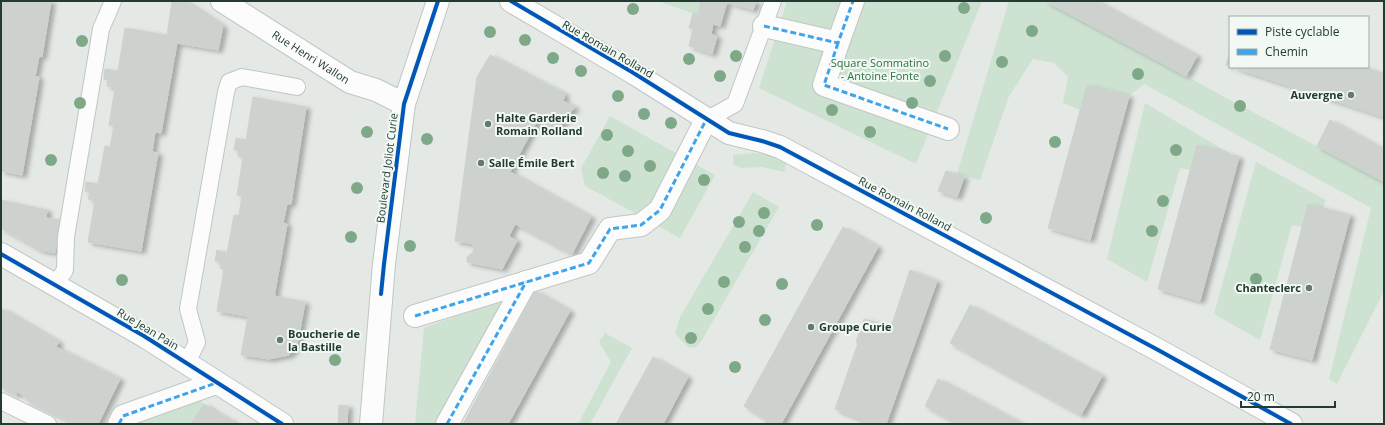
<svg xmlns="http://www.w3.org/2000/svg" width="1385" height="425" font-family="'Open Sans',sans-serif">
<defs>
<filter id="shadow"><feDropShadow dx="4.5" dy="2.5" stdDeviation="2" flood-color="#0004"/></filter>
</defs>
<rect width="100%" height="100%" fill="#e4e9e6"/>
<path fill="#cde2d0" d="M 658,1 L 701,1 L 698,15 Z
M 787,1 L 982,1 L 916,164 L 759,88 Z
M 1009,1 L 1045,1 L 1384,182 L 1384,291 L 1337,384 L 1329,379 L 1371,208 L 1144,84 L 1129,96 L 1087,85 L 1080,110 L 1063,103 L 1068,77 L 1054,63 L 1033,59 L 1009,96 L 980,180 L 957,174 Z
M 1145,103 L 1231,154 L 1197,146 L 1190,170 L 1180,168 L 1147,282 L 1107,259 Z
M 610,116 L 715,175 L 680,238 L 585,186 L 581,168 Z
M 755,153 L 777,156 L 787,162 L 784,172 L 762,167 L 741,168 L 733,164 L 733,155 Z
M 1256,162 L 1326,200 L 1323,208 L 1308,204 L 1302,227 L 1292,225 L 1260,340 L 1214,314 Z
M 753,192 L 779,207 L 702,340 L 695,348 L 688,347 L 675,334 L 680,317 Z
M 507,297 L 435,424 L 415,424 L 424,328 Z
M 605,333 L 632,348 L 590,424 L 578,424 L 611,362 L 599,342 Z
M 200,400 L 204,404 L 191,424 L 133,424 Z"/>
<path fill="#cdd2cf" stroke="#cdd2cf" filter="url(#shadow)" d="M 1,1 L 51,1 L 42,57 L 39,56 L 35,77 L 39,77 L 22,175 L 1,171 Z
M 172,1 L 185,1 L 223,26 L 218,50 L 177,43 L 178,37 L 167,35 Z
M 701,1 L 756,1 L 753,10 L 727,2 L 720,26 L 713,24 L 711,34 L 717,36 L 712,54 L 689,46 L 693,29 L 689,28 L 693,13 L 698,15 Z
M 1045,1 L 1096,1 L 1197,56 L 1186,76 Z
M 125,28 L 178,37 L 161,133 L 155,132 L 152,152 L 158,153 L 141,251 L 88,242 L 95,200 L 88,199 L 90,192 L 85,191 L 86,182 L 98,184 L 105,146 L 110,147 L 114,126 L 109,125 L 115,88 L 107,86 L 108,80 L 104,79 L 105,69 L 118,71 Z
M 1230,52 L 1230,66 L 1226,65 Z
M 490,55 L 565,94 L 563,101 L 575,107 L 557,130 L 538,119 L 510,172 L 591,217 L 572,254 L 515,224 L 509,236 L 517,241 L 502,269 L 467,262 L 467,257 L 473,252 L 474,244 L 455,241 L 477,77 Z
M 1232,67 L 1363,67 L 1384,74 L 1384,117 Z
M 1087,85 L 1129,96 L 1090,240 L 1048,228 Z
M 253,97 L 306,107 L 291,204 L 287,204 L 283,223 L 287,224 L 270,320 L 217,311 L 224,269 L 220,268 L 221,262 L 215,261 L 217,250 L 227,253 L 234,215 L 239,215 L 242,195 L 237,195 L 243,157 L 238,156 L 238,150 L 234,150 L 236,138 L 246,140 Z
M 1330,120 L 1384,150 L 1384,182 L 1317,146 Z
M 1197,145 L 1239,157 L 1200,301 L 1158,289 Z
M 946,171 L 964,177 L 957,197 L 938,191 Z
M 1,200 L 47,210 L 46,218 L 60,220 L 55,253 L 40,250 L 1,228 Z
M 1308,204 L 1350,215 L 1312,360 L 1270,349 Z
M 843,227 L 878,247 L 781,424 L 764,424 L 767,420 L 744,406 Z
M 910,270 L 937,281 L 886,424 L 872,424 L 835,409 L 858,343 L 856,342 L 864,319 L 891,327 Z
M 535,291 L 570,311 L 508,424 L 463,424 Z
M 274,296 L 305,302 L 298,341 L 294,350 L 289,355 L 269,359 L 241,355 L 248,316 L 270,320 Z
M 970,305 L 1102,376 L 1081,415 L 950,343 Z
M 1,308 L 59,342 L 56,347 L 120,379 L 98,424 L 75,424 L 26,400 L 27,397 L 17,392 L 16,395 L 1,387 Z
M 653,357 L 688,377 L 663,424 L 616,424 Z
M 938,379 L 1022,424 L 958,424 L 925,406 Z
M 204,404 L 219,414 L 234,422 L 233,424 L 191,424 Z
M 339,405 L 348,406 L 347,424 L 338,424 Z"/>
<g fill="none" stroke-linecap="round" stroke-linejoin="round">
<g stroke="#c1c6c3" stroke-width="18">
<path id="lane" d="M 706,120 L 735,104 L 773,1
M 55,285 L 65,270 L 66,237 L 101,29 L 113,1
M 187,363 L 197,342 L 188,309 L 226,92 L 229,82 L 242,77 L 297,87
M 1,401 L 48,424"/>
</g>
<g stroke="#c1c6c3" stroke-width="24">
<g id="street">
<path id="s1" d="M 222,1 L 350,82 L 376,90 L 404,104"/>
<path d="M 511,1 L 632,72 L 729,133 L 762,141 L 780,147 L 1160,351 L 1291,424"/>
<path d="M 764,26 L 838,43 L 853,1"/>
<path d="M 838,43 L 824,85 L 948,129"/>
<path d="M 1,254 L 144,336 L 282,424"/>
<path d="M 415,316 L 589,263 L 610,229 L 641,225 L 660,210 L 706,120"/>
<path d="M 119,424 L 123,416 L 216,383"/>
<path d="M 447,424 L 526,282"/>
</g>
</g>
<g stroke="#bfc7c3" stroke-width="24">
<path id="secondary" d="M 371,424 L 384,264 L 404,104 L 438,1"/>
</g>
<use href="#lane" stroke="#fbfcfb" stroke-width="16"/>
<use href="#street" stroke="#fbfcfb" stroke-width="22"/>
<use href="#secondary" stroke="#fbfcfb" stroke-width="22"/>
<path stroke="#3ea4eb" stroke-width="3" stroke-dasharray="6 3" stroke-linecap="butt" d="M 764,26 L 838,43 L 853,1
M 838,43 L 824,85 L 948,129
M 415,316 L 589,263 L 610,229 L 641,225 L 660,210 L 706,120
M 119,424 L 123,416 L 216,383
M 447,424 L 526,282"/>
<g stroke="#f2f8f4" stroke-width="6">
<path id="cycleway" d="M 511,1 L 632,72 L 729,133 L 762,141 L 780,147 L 1160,351 L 1291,424
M 1,254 L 144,336 L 282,424
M 381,294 L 384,264 L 404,104 L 438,1"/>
</g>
<use href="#cycleway" stroke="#0057b8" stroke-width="4"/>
</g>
<g fill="#7fa889">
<circle cx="964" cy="8" r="6"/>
<circle cx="633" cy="9" r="6"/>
<circle cx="1032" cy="31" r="6"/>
<circle cx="490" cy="32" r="6"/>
<circle cx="525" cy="40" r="6"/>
<circle cx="82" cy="41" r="6"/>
<circle cx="736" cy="56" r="6"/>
<circle cx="945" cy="56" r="6"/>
<circle cx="553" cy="58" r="6"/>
<circle cx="689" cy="59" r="6"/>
<circle cx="1002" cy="62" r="6"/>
<circle cx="581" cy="71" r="6"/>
<circle cx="1138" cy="74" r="6"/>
<circle cx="720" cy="76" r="6"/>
<circle cx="930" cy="81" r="6"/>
<circle cx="618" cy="96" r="6"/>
<circle cx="80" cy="103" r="6"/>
<circle cx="912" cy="103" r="6"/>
<circle cx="1240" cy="106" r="6"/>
<circle cx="832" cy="110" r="6"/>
<circle cx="644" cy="114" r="6"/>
<circle cx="671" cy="123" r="6"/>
<circle cx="367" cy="132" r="6"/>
<circle cx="870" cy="132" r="6"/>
<circle cx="607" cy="135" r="6"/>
<circle cx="427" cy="139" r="6"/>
<circle cx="1055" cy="142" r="6"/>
<circle cx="1176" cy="150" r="6"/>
<circle cx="628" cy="151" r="6"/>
<circle cx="51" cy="160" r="6"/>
<circle cx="650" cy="166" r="6"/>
<circle cx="603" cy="173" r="6"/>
<circle cx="625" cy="176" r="6"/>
<circle cx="704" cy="180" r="6"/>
<circle cx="357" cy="188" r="6"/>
<circle cx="1163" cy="201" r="6"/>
<circle cx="764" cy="213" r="6"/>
<circle cx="986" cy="218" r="6"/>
<circle cx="739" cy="222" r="6"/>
<circle cx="817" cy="225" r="6"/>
<circle cx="759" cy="231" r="6"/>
<circle cx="1152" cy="231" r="6"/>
<circle cx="351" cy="237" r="6"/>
<circle cx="410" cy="246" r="6"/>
<circle cx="745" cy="247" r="6"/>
<circle cx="1256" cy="279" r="6"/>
<circle cx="122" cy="280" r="6"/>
<circle cx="724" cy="282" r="6"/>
<circle cx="782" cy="284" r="6"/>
<circle cx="708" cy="309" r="6"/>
<circle cx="765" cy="320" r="6"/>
<circle cx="691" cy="338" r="6"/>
<circle cx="335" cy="360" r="6"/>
<circle cx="735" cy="367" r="6"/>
</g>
<g fill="#667970" stroke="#f2f8f4" stroke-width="1.5">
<circle cx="1351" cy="95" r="4"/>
<circle cx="488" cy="124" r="4"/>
<circle cx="481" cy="163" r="4"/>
<circle cx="1309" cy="288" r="4"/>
<circle cx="811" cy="327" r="4"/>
<circle cx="280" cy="340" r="4"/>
</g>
<g text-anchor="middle" stroke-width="4" stroke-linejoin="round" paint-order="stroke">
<g font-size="11" fill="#223c31" stroke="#f2f8f4">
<text transform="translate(608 49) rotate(30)" y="4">Rue Romain Rolland</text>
<text dy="4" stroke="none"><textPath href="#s1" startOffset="105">Rue Henri Wallon</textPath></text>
<text transform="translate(387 168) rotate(-83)" y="4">Boulevard Joliot Curie</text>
<text transform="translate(905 204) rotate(28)" y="4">Rue Romain Rolland</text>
<text transform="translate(148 329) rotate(31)" y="4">Rue Jean Pain</text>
</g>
<g font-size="11" fill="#2c733d" stroke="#f2f8f4">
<text x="880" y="67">Square Sommatino<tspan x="880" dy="13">- Antoine Fonte</tspan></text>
</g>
<g font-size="11" font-weight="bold" fill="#223c31" stroke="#f2f8f4" text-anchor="start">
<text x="1343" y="99" text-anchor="end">Auvergne</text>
<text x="496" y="122">Halte Garderie<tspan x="496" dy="13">Romain Rolland</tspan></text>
<text x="489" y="167">Salle Émile Bert</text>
<text x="1301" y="292" text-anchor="end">Chanteclerc</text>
<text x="819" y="331">Groupe Curie</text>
<text x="288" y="338">Boucherie de<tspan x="288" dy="13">la Bastille</tspan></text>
</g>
</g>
<rect width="1385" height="425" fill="none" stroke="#223c31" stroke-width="4"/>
<rect x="1229" y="16" width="140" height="52" fill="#f2f8f4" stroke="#9fada6"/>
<rect x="1237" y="29" width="20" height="6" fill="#0057b8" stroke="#9fada6"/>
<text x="1265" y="36" font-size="12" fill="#223c31">Piste cyclable</text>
<rect x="1237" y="49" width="20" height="6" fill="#3ea4eb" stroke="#9fada6"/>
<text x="1265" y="56" font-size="12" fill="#223c31">Chemin</text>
<path d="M1241 401v6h94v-6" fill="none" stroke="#223c31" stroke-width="2"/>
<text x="1247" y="401" font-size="12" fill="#223c31" stroke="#f2f8f4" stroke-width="3" paint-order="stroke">20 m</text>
</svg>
